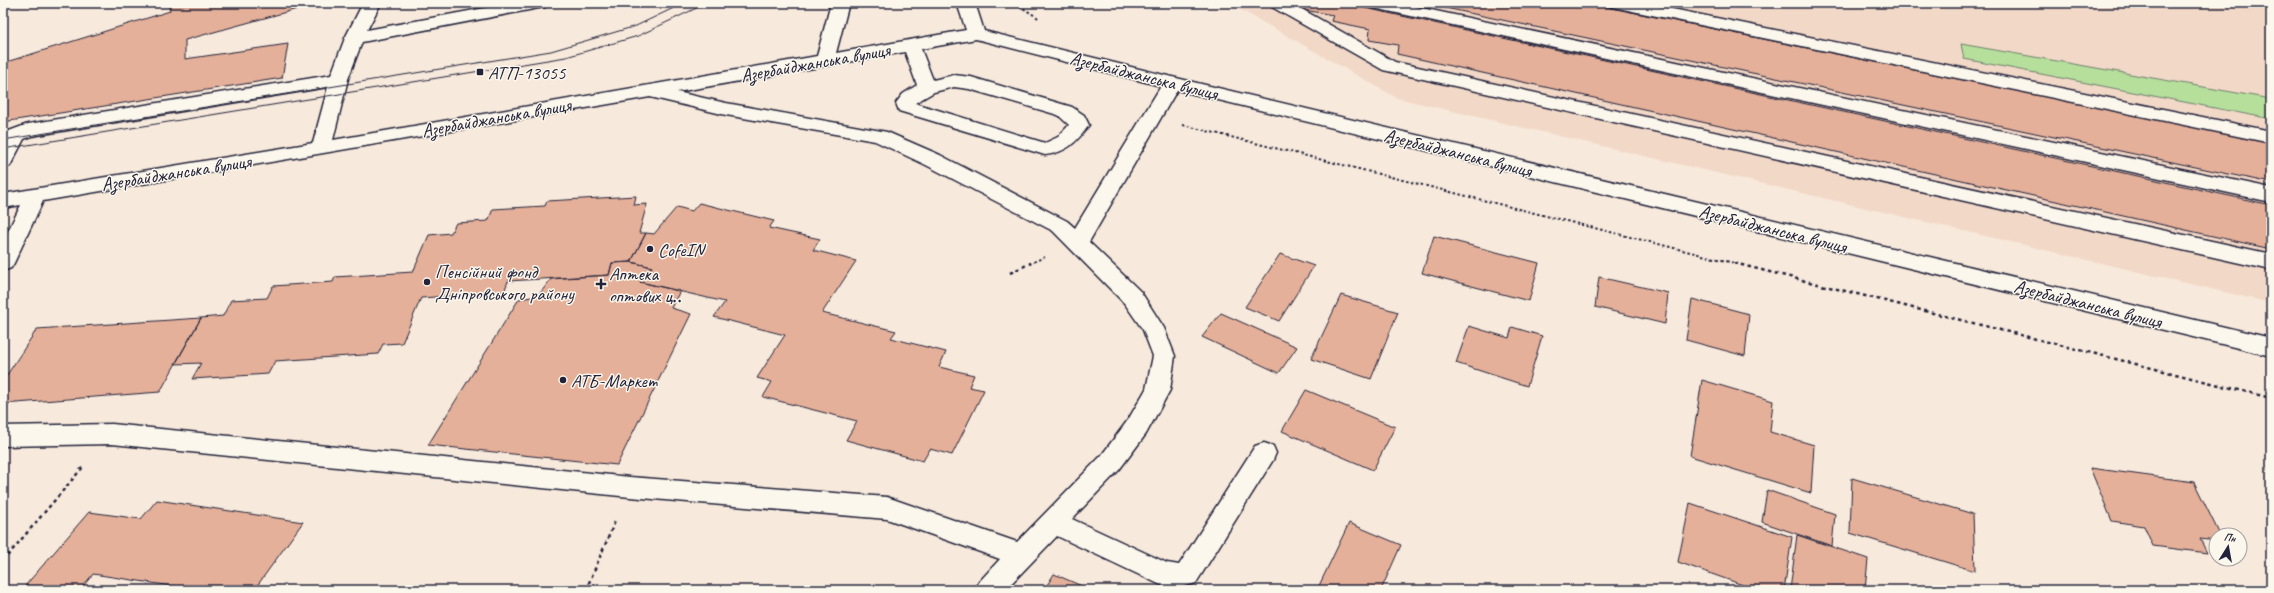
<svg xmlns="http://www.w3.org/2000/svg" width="2274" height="593" font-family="Caveat,sans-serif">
<rect width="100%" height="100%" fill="#f7e9db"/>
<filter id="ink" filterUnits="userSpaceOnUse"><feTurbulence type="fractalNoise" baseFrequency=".025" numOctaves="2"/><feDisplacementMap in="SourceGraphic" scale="8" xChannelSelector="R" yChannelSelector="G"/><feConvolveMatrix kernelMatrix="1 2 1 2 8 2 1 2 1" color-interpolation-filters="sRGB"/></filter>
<g filter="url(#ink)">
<path fill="#f2d8c7" d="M 1229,3 L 2271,3 L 2271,303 L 1397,98 Z"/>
<path fill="#b6df9c" stroke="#6c806c" d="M 1961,44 L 2271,99 L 2271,119 L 1964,59 Z"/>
<path fill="#e5b099" stroke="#22223b" d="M 168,3 L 319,3 L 185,40 L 185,59 L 288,44 L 282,78 L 3,122 L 3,63 L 170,11 Z
M 606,3 L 628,3 L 611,7 Z
M 1307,3 L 1342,3 L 2271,205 L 2271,249 L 1397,54 L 1398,45 L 1369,40 L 1370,29 L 1331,21 L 1333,15 L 1304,10 Z
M 1422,3 L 1587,3 L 2271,143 L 2271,183 Z
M 636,196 L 634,205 L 647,204 L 639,233 L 646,233 L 631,262 L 612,263 L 609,275 L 508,281 L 504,292 L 421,298 L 402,343 L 383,344 L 378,354 L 275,361 L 268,374 L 192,379 L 201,363 L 175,364 L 201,318 L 223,316 L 231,300 L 267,298 L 273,286 L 333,282 L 335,277 L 413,272 L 429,235 L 451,233 L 456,223 L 488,221 L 493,209 L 545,206 L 547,201 Z
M 699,203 L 774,221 L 769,228 L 820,239 L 813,250 L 856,261 L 822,313 L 896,331 L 891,338 L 946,352 L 939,367 L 974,375 L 969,387 L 984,390 L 952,455 L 930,449 L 923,461 L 846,440 L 857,421 L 763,397 L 772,382 L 757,378 L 785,335 L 714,317 L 725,302 L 640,282 L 652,267 L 631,262 L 646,233 L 654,234 L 677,207 L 692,211 Z
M 1434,236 L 1539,263 L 1529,301 L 1422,273 Z
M 1280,254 L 1314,266 L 1279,321 L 1245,307 Z
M 631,262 L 652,267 L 640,282 L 680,291 L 671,308 L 691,314 L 617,465 L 428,445 L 519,299 L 538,296 L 551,279 L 609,275 L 612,263 Z
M 1599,277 L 1668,293 L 1665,324 L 1595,307 Z
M 1341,295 L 1398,312 L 1371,379 L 1311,359 Z
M 1692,299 L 1749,314 L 1745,356 L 1686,340 Z
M 1221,313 L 1297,347 L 1279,373 L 1202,337 Z
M 201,318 L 160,392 L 3,404 L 3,381 L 37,329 Z
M 1469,326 L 1509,338 L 1512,327 L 1542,336 L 1527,386 L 1456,363 Z
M 1702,380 L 1773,401 L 1770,432 L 1814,445 L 1811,493 L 1690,456 Z
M 1306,390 L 1395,427 L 1373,470 L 1282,431 Z
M 2090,468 L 2194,482 L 2220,535 L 2216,535 L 2216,541 L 2200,539 L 2207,553 L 2153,546 L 2144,526 L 2112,521 Z
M 1852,478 L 1973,514 L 1975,571 L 1850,533 Z
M 1767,490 L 1835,514 L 1832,546 L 1762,522 Z
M 157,500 L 303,522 L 254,590 L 198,590 L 93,574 L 80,590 L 52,590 L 25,586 L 89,512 L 141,519 Z
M 1690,503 L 1792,537 L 1784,590 L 1757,590 L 1678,562 Z
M 1349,523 L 1401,545 L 1381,590 L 1317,590 Z
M 1797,535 L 1868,559 L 1865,590 L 1790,590 Z
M 1054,574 L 1091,590 L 1044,590 Z"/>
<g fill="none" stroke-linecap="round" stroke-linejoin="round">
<g stroke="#22223b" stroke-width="3">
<path id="minor" d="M 363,3 L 381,3 L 367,30 L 512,3 L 548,3 L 545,7 L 539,8 L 362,42 L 348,79 L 333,140 L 817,56 L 831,3 L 849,3 L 836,53 L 966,30 L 957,3 L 975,3 L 984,31 L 1172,77 L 2271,338 L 2271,356 L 1177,90 L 1089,242 L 1141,292 L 1164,328 L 1175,356 L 1170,390 L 1146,434 L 1119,470 L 1072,519 L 1167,563 L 1179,565 L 1255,446 L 1264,443 L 1273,446 L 1276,453 L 1273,460 L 1196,583 L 1175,589 L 1163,586 L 1057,536 L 1005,590 L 975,590 L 979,582 L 1000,559 L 887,519 L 630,497 L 112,444 L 3,446 L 3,426 L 112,424 L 630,477 L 887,497 L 1017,542 L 1101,456 L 1128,420 L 1146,389 L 1153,356 L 1143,330 L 1125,304 L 1053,231 L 926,165 L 875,141 L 726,115 L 650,97 L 43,201 L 14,263 L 11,268 L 3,271 L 3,241 L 21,205 L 3,208 L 3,194 L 313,143 L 328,87 L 32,136 L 24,139 L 10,166 L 3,168 L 3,142 L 9,131 L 28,124 L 331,75 L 345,38 ZM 976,39 L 1161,86 L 1075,228 L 1067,221 L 940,155 L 887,132 L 726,103 L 677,92 L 905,52 L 917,85 L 903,94 L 896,103 L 899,111 L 1045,155 C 1066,153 1077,142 1089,125 L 1084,115 L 1072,107 L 971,77 L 954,75 L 933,80 L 921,49 ZM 954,87 L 969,89 L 1058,115 L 1069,125 L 1058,137 L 1045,143 L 915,103 L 934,92 Z
M 1269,3 L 1291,3 L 1395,62 L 2271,254 L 2271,270 L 1383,70 L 1272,7 Z
M 1365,3 L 1398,3 L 2271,188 L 2271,202 L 1374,8 L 1368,7 Z
M 1609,3 L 1643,3 L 2271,131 L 2271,143 L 1618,8 L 1612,7 Z"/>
</g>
<path stroke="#22223b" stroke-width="2" stroke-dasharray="2.5 2.5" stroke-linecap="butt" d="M 1015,3 L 1040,19
M 1183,125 L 1738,264
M 1029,264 L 1047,256"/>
<path stroke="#22223b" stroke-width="2.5" stroke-dasharray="3.5 3.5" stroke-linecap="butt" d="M 1734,263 L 2271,398
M 1010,273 L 1031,263
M 3,561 L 83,467
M 586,590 L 616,519"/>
<use href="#minor" fill="#fbf7ec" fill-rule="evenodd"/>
<path stroke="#22223b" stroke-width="1" d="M 3,140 L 551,51 L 636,26 L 684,3
M 3,149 L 566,57 L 638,36 L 707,3"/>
</g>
</g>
<g fill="#22223b" stroke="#fbf7ec" stroke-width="1.5">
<rect x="476" y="68" width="8" height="8" rx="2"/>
<circle cx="650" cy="249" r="4"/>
<circle cx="427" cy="282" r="4"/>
<path d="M599 278h4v4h4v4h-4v4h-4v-4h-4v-4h4z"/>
<circle cx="563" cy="380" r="4"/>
</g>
<g text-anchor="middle" stroke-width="3" stroke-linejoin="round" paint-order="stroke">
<g font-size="19" fill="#22223b" stroke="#fbf7ec">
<text transform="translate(815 62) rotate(-10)" y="7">Азербайджанська вулиця</text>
<text transform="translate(1144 75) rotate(14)" y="7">Азербайджанська вулиця</text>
<text transform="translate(496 117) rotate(-10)" y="7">Азербайджанська вулиця</text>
<text transform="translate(1458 152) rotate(14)" y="7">Азербайджанська вулиця</text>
<text transform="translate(176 172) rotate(-9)" y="7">Азербайджанська вулиця</text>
<text transform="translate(1773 228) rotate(14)" y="7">Азербайджанська вулиця</text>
<text transform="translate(2088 303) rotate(14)" y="7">Азербайджанська вулиця</text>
</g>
<g font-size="19" fill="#22223b" stroke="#fbf7ec" text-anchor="start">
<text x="488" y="79">АТП-13055</text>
<text x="658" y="256">CofeIN</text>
<text x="435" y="278">Пенсійний фонд<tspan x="435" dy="22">Дніпровського району</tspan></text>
<text x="609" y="280">Аптека<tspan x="609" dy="22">оптових ц‥</tspan></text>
<text x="571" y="387">АТБ-Маркет</text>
</g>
</g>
<rect width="2274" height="593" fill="none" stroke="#fbf7ec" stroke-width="16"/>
<rect x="8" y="8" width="2258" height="577" fill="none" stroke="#22223b" stroke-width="1.5" filter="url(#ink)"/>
<g transform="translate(2228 547) rotate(11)"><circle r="19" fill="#fbf7ec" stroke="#a4a2a5"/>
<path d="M0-3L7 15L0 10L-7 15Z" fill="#22223b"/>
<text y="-6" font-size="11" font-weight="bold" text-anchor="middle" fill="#22223b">Пн</text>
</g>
</svg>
